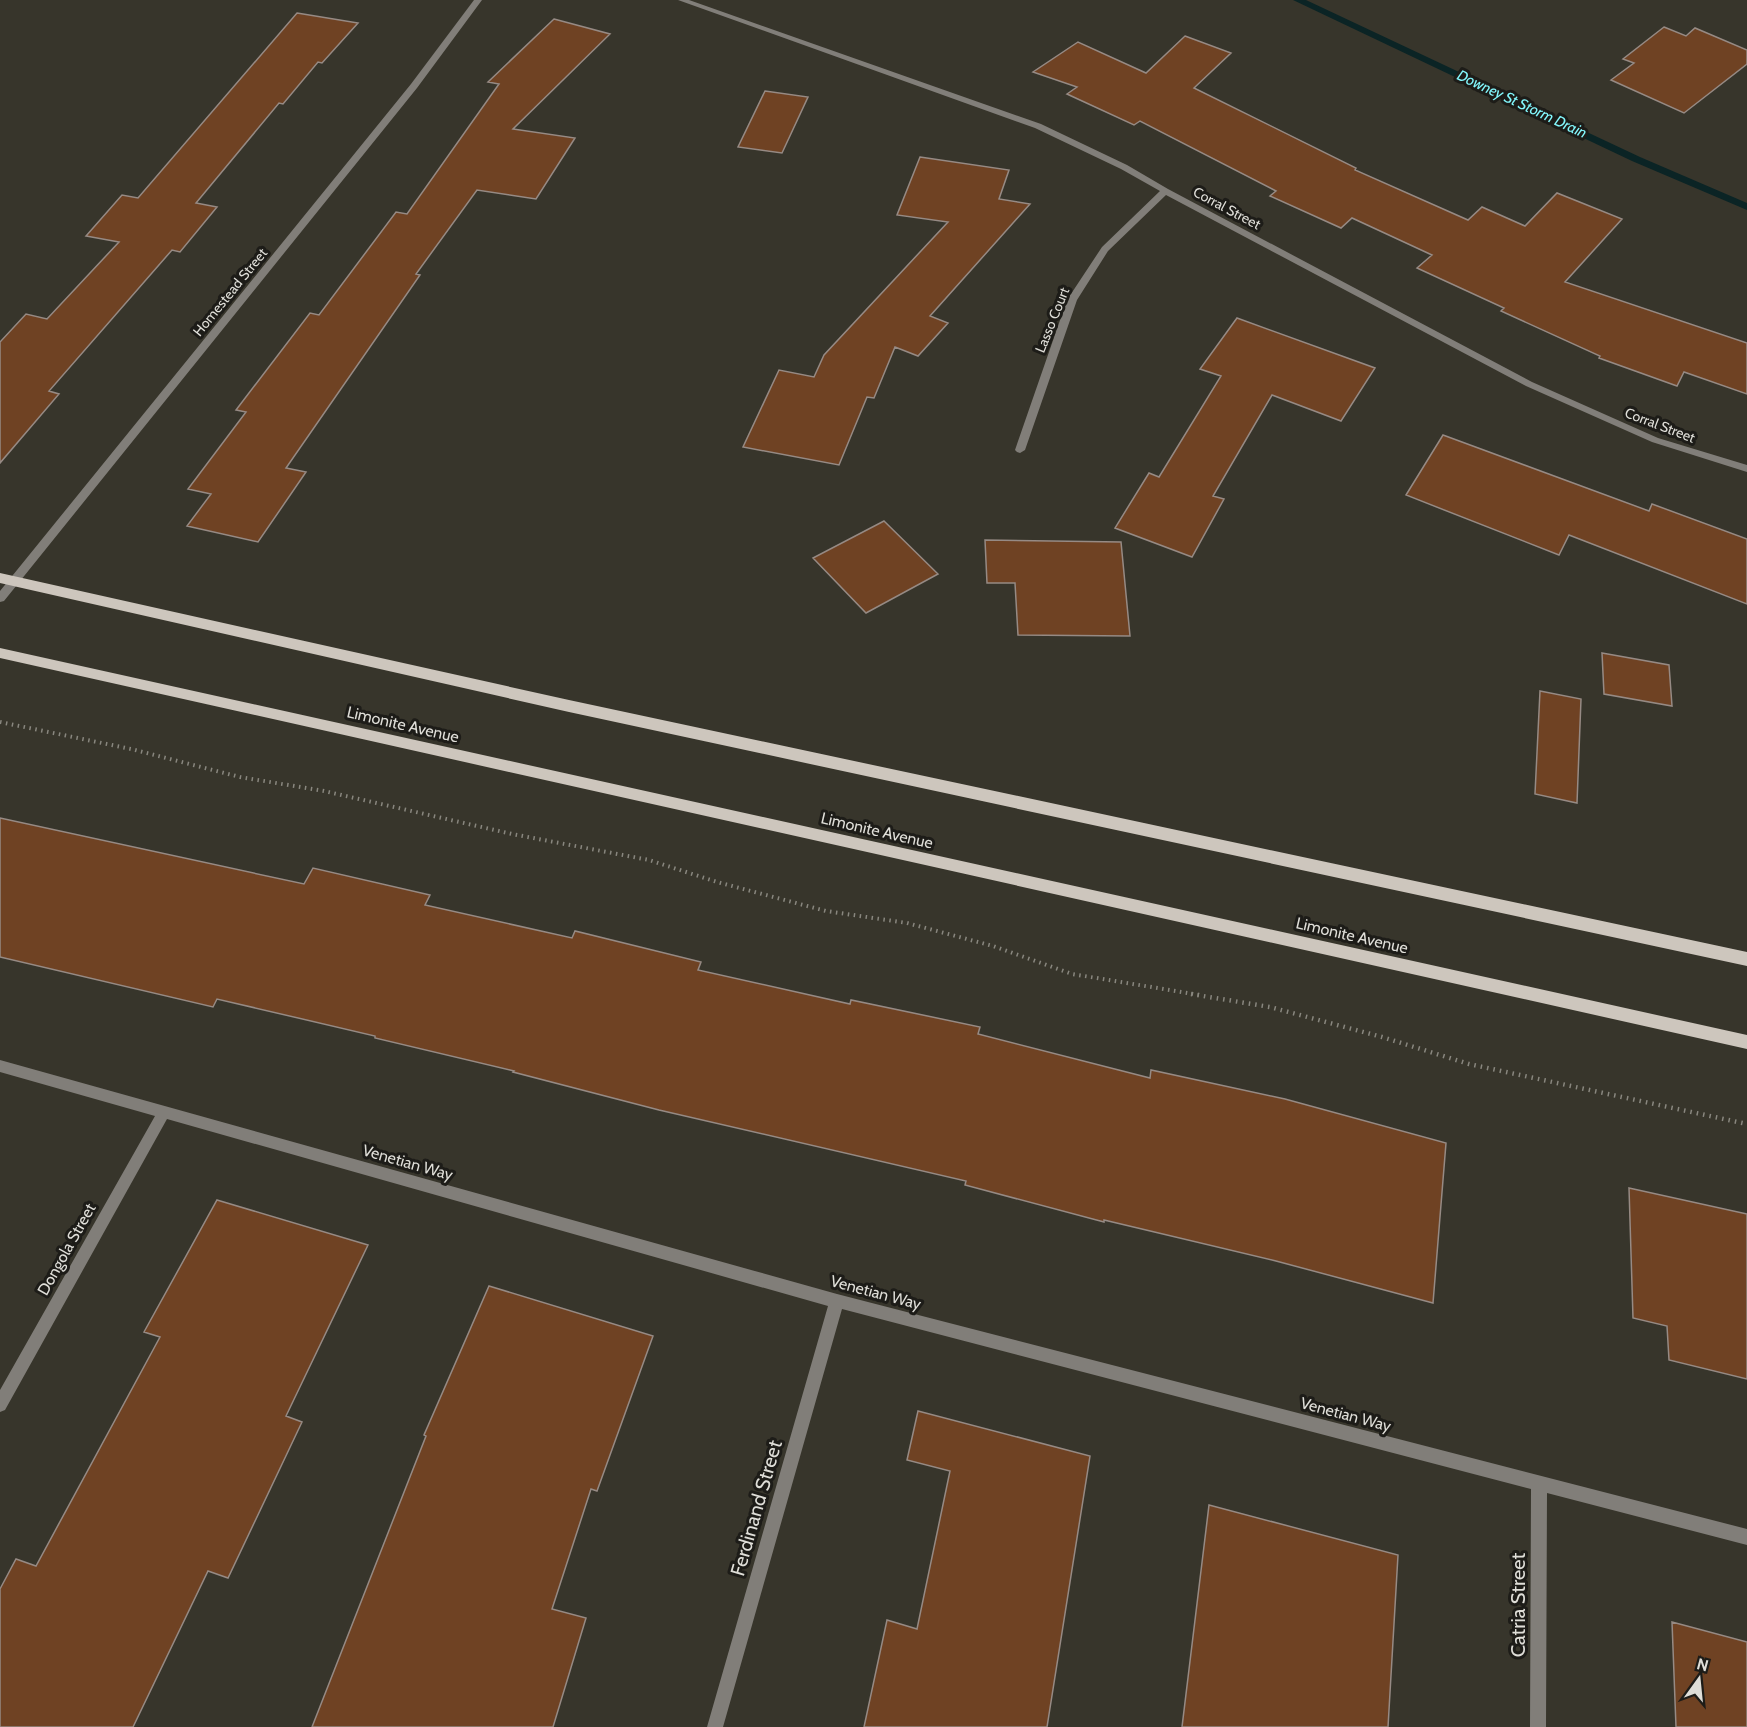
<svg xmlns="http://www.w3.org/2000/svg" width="1747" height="1727" font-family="Cabin,sans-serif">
<rect width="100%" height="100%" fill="#37352b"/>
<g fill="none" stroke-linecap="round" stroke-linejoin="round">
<path fill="#0b2425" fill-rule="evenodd" d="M 1293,0 L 1306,0 L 1640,157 L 1747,203 L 1747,210 L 1632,161 Z"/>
</g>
<path fill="#6f4223" stroke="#968a84" stroke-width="1.5" d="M 297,13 L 358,23 L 322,63 L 318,62 L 283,104 L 279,103 L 196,203 L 217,207 L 180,252 L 172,250 L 49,391 L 59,394 L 0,463 L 0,342 L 26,314 L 47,319 L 119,242 L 86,236 L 122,195 L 138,198 Z
M 554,19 L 610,34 L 513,129 L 575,138 L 536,199 L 477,190 L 416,274 L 420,275 L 286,468 L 306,472 L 258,542 L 187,526 L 211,494 L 188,489 L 246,412 L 236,410 L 310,313 L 319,315 L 396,212 L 407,214 L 499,84 L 488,82 Z
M 1664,27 L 1686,36 L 1695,28 L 1747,50 L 1747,64 L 1684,113 L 1611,80 L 1634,63 L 1623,59 Z
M 1185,36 L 1231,53 L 1194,88 L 1356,168 L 1355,170 L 1468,220 L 1482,207 L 1525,226 L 1557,193 L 1622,219 L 1565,282 L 1747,343 L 1747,394 L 1684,372 L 1677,386 L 1599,358 L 1600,356 L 1501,311 L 1504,308 L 1417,268 L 1432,255 L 1352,218 L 1341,228 L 1270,196 L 1276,191 L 1140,121 L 1134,125 L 1067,94 L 1077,87 L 1033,72 L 1078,42 L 1146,73 Z
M 765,91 L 808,97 L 782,153 L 738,147 Z
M 920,157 L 1009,170 L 999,199 L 1030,204 L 930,316 L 948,323 L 918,356 L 895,347 L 874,398 L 867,397 L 839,465 L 743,447 L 779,370 L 814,377 L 824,355 L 948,222 L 897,215 Z
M 1237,318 L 1375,368 L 1341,421 L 1272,395 L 1213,496 L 1224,499 L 1192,557 L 1115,528 L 1149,473 L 1159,477 L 1221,376 L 1200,369 Z
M 1443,435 L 1649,511 L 1652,504 L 1747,539 L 1747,604 L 1569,535 L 1559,555 L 1406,495 Z
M 884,521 L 938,574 L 866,613 L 813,558 Z
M 985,540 L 1121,542 L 1130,636 L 1018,635 L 1015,583 L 987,583 Z
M 1602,653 L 1669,665 L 1672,706 L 1604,694 Z
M 1540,691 L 1581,699 L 1577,803 L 1535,794 Z
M 0,818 L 304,884 L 313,868 L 430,895 L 425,905 L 572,938 L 575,931 L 701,962 L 698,970 L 850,1004 L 851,1000 L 980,1027 L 978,1034 L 1150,1078 L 1151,1070 L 1285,1099 L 1446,1143 L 1433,1303 L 1276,1261 L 1104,1220 L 1104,1222 L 965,1185 L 966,1181 L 659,1110 L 513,1072 L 514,1071 L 375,1038 L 375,1036 L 217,999 L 213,1007 L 0,957 Z
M 1629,1188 L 1747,1214 L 1747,1379 L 1669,1360 L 1667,1326 L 1633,1318 Z
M 217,1200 L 368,1245 L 286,1416 L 302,1422 L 228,1578 L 208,1571 L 133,1727 L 0,1727 L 0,1589 L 16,1559 L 36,1566 L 160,1337 L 144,1332 Z
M 489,1286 L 653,1336 L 597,1491 L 591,1489 L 552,1609 L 586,1618 L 553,1727 L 312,1727 L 426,1436 L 424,1435 Z
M 918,1411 L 1090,1456 L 1047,1727 L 864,1727 L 887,1620 L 917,1629 L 950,1471 L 907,1460 Z
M 1209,1505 L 1398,1555 L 1388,1727 L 1182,1727 Z
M 1672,1622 L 1747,1642 L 1747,1727 L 1676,1727 Z"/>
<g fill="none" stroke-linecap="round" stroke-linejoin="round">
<path stroke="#89877f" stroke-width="4" stroke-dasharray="1.5 4.5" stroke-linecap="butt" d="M 0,722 L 131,749 L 240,777 L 324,791 L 512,834 L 649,860 L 717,882 L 826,911 L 907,923 L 993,946 L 1072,974 L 1200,995"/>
<path stroke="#89877f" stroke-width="4.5" stroke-dasharray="1.5 5" stroke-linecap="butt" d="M 1191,994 L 1270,1007 L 1382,1037 L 1469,1064 L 1747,1124"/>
<path fill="#817e79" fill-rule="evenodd" d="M 474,0 L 482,0 L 417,88 L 4,601 L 0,602 L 0,591 L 411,84 Z
M 678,0 L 689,0 L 1041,124 L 1127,165 L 1168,189 L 1532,382 L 1658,438 L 1747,465 L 1747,472 L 1652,442 L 1526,386 L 1166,195 L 1108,251 L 1077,300 L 1025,450 L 1020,453 L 1017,452 L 1015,450 L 1067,300 L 1102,247 L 1160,191 L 1121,169 L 1035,128 Z
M 0,1060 L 837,1294 L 1747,1529 L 1747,1545 L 1547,1493 L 1546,1727 L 1530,1727 L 1531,1489 L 842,1309 L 723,1727 L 707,1727 L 828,1306 L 167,1119 L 5,1410 L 0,1412 L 0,1390 L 155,1116 L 0,1072 Z"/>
<path fill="#cdc6bd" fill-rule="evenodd" d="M 0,573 L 569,700 L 1747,952 L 1747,966 L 569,712 L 0,583 Z
M 0,648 L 1747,1035 L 1747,1049 L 0,658 Z"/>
</g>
<g text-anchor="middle" stroke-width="6" stroke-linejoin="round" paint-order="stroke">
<g font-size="14" fill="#dfded8" stroke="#1d1c18">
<text transform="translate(1227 208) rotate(28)" y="5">Corral Street</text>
<text transform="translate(230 292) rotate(-51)" y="5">Homestead Street</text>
<text transform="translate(1052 320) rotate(-68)" y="5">Lasso Court</text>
<text transform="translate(1660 425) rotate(21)" y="5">Corral Street</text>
</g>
<g font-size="15" font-style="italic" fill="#83f8fd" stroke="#1d1c18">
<text transform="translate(1522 104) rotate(25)" y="5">Downey St Storm Drain</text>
</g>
<g font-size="16" fill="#dfded8" stroke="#1d1c18">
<text transform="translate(403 724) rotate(13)" y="6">Limonite Avenue</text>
<text transform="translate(877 830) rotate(13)" y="6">Limonite Avenue</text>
<text transform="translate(1352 935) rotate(13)" y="6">Limonite Avenue</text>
<text transform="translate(408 1162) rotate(16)" y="6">Venetian Way</text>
<text transform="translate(66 1249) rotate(-61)" y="6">Dongola Street</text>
<text transform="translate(876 1292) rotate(15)" y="6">Venetian Way</text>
<text transform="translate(1346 1414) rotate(15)" y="6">Venetian Way</text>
</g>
<g font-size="20" fill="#dfded8" stroke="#1d1c18">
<text transform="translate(756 1508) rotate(-74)" y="7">Ferdinand Street</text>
<text transform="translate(1518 1605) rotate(-90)" y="7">Catria Street</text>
</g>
</g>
<g transform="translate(1699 1679) rotate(15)" stroke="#1d1c18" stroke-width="4.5" paint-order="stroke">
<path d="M0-4.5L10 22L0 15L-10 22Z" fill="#dfded8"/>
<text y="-9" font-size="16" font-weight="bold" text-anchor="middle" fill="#dfded8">N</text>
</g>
</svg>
